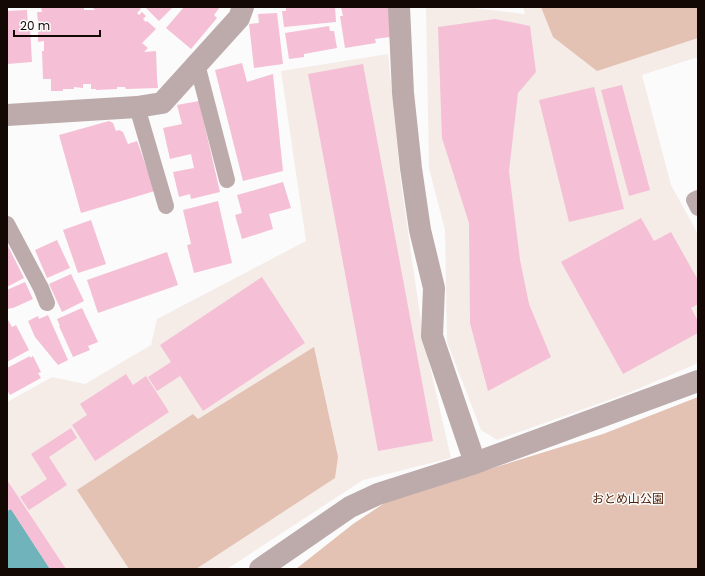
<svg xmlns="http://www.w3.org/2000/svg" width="705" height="576" font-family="Poppins,'Noto Sans JP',sans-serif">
<rect width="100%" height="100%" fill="#fbfbfb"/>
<path fill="#f5ece8" d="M 426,7 L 465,7 L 525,14 L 523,7 L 698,7 L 698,57 L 642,75 L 671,185 L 698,234 L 698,362 L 694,365 L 626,394 L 497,440 L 481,430 L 447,342 L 445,230 L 429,168 Z
M 388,54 L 401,183 L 423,336 L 451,458 L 363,480 L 227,569 L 7,569 L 7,402 L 52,377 L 85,384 L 151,345 L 157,319 L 306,241 L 281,71 Z"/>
<path fill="#e3c2b3" d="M 541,7 L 698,7 L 698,38 L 597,71 L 553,37 Z
M 314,347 L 338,457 L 335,478 L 196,569 L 129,569 L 77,490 L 193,414 L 198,419 Z
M 698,397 L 698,569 L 296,569 L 353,524 L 389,500 L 603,434 Z"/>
<path fill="#71b3bb" d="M 11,509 L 50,569 L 9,569 L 7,567 L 7,511 Z"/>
<path fill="#f5bfd5" d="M 41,7 L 84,7 L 84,10 L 95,10 L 92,7 L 139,7 L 141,9 L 137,13 L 139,15 L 142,12 L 146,16 L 143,19 L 146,22 L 147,21 L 156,29 L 142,43 L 148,48 L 144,52 L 156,51 L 157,78 L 158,88 L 126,89 L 125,87 L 117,87 L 117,89 L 96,90 L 96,89 L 91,89 L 91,84 L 83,84 L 83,88 L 74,87 L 74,89 L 63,89 L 63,91 L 51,91 L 51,79 L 43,79 L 42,51 L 44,51 L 44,41 L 38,42 L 38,32 L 39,32 L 37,12 L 42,12 Z
M 145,7 L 173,7 L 159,21 Z
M 184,7 L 220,7 L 214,15 L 217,18 L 191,49 L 166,28 Z
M 286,7 L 335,7 L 336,22 L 284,27 L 282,11 L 286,11 Z
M 341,7 L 393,7 L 398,36 L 375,39 L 376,43 L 345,48 L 340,16 L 343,16 Z
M 27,10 L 28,27 L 30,27 L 32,62 L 7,64 L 7,11 Z
M 277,13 L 283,64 L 254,68 L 249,24 L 259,23 L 258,14 Z
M 495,19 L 530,26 L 536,72 L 518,93 L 509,171 L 520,260 L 529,304 L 551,357 L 488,391 L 470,323 L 469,223 L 442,138 L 438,27 Z
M 329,26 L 330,31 L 334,31 L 337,48 L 304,54 L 304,57 L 289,59 L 285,33 Z
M 242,63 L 247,82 L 273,74 L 283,171 L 243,181 L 215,70 Z
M 363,64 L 433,441 L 378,451 L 308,74 Z
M 622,85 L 650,190 L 629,196 L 601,90 Z
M 594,87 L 624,209 L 569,222 L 539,100 Z
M 199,101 L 220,192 L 191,199 L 190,194 L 179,197 L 173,172 L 194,168 L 191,154 L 170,159 L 163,128 L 182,124 L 177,105 Z
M 109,121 L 113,123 L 116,131 L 119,130 L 123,132 L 128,144 L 137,141 L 155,191 L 81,213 L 59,135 Z
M 283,182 L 291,208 L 269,214 L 273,229 L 242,239 L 235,215 L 242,213 L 237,195 Z
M 218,201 L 232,263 L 194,273 L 187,245 L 191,244 L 183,210 Z
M 641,218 L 654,241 L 671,232 L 698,280 L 698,304 L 691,308 L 698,321 L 698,333 L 623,374 L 561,262 Z
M 91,220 L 106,264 L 78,273 L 63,230 Z
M 57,240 L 70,268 L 47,278 L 35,250 Z
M 8,246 L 24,278 L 7,287 L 7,248 Z
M 167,252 L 178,285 L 98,313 L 87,280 Z
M 71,274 L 84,301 L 62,312 L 49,284 Z
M 262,277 L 305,343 L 203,411 L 160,345 Z
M 25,282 L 33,299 L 13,308 L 7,309 L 7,290 Z
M 82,308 L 98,342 L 88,346 L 90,350 L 73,357 L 59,326 L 60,326 L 57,319 Z
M 48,315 L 68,360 L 58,365 L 35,337 L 28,321 L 38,316 L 39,319 Z
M 7,320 L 8,320 L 12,327 L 16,325 L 29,350 L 7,362 Z
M 30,356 L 30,358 L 33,356 L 41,372 L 38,373 L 41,378 L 10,395 L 7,390 L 7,368 Z
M 171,362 L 180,376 L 157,391 L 148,377 Z
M 126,374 L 133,385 L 146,376 L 169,412 L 95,461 L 72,425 L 87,415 L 80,404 Z
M 71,428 L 77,438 L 49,457 L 67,485 L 29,510 L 20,497 L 47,479 L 31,454 Z
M 7,480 L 66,569 L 50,569 L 11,509 L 7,511 Z"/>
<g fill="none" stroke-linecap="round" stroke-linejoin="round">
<path stroke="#bdabac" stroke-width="16" d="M 197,64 L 227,180
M 137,107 L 166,206
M 698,198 L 694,200 L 698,208
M 7,224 L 41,288 L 47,303"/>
<path stroke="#bdabac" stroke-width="22" d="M 399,7 L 403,93 L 411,168 L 420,230 L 434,288 L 432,336 L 475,463
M 7,115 L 137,107 L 162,103 L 239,18 L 243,7
M 260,569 L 350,507 L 378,494 L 475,463 L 698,381"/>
</g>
<g text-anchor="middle" stroke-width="3" stroke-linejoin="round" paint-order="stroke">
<g font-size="12" fill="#4e2007" stroke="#fbfbfb">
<text x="628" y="503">おとめ山公園</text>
</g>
</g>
<rect width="705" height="576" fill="none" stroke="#140804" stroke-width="16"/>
<path d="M14 30v6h86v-6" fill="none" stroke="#140804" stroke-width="2"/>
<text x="20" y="30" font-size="12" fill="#140804" stroke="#fbfbfb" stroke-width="3" paint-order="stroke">20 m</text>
</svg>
